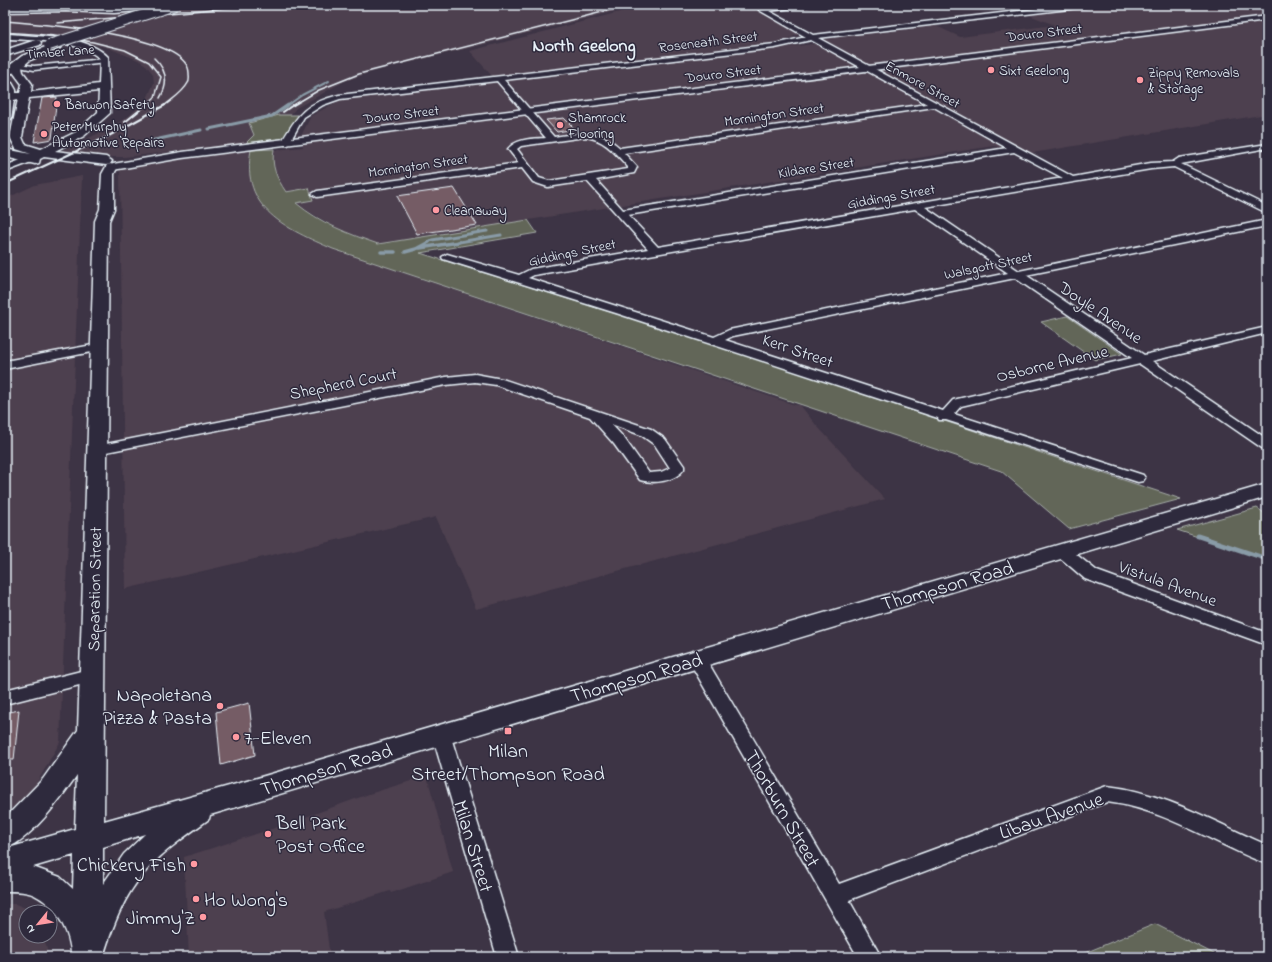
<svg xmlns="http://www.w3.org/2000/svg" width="1272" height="962" font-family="'Indie Flower',sans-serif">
<rect width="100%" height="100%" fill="#3d3445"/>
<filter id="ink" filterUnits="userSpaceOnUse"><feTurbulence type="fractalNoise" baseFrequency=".025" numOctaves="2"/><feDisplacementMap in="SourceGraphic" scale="8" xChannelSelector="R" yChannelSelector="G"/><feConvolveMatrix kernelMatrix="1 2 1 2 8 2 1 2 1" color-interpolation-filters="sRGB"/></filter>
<g filter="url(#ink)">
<path fill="#4e404f" d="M 192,5 L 641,5 L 372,72 L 345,81 L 296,108 L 271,141 L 124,157 L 92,157 L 56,153 L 106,130 L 129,116 L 147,99 L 154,83 L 153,74 L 146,65 L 138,60 L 106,47 L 43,36 L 5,34 L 5,13 L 116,12 Z
M 673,5 L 747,5 L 800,34 L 780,42 L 492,76 L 470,51 L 631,9 Z
M 1114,5 L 1267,5 L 1267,114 L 1032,153 L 993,146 L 378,244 L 340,230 L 303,208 L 296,202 L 313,200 L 309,189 L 286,192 L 277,178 L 273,164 L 274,150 L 303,147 L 301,136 L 311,116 L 342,99 L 813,44 L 825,39 L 936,26 L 960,37 L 1055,25 L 1029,15 Z
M 251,150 L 248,168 L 263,207 L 277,220 L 299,234 L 333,249 L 795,405 L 800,405 L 816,425 L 885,499 L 476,609 L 436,517 L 125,589 L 120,170 L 136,165 Z
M 82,176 L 60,742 L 30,795 L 5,813 L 5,199 L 35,185 Z
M 427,776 L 453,872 L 391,893 L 390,891 L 324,912 L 330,957 L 189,957 L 184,857 L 281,826 L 369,794 Z
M 5,904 L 15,904 L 34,911 L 26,912 L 26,936 L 43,936 L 47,949 L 47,957 L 5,957 Z"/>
<path fill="#626658" stroke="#a5aca8" d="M 279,115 L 303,115 L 288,138 L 246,143 L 254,135 L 249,123 Z
M 274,149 C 271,166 276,177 286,192 L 309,188 L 313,200 L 296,203 C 320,223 349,234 378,244 L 528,220 L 537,233 L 420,253 L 665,329 L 1181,499 L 1069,529 L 1001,471 L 333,249 C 287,229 240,209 251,150 Z
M 1067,316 L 1122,354 L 1095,360 L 1041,322 Z
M 1257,508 L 1267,515 L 1267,560 L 1177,530 Z
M 1155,924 L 1220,957 L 1075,957 Z"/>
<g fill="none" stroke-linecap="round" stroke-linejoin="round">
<path stroke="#899ba7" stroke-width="2" d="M 287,106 L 302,95 L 329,81"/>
<path stroke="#899ba7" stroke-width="3" d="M 209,129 L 272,116 L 288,105
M 150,141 L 201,130
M 427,243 L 432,240 L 487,231
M 453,243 L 501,235"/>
<path stroke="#899ba7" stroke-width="3.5" d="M 420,248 L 459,242
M 381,252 L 395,252
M 405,252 L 416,249 L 429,242"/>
<path stroke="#899ba7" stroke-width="5" d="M 1198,536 L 1267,559"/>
</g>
<path fill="#745c65" stroke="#e8f1f8" d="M 57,97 L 52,139 L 34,142 L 42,98 Z
M 564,118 L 575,129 L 557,132 L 546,120 Z
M 454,188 L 477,225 L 417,234 L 397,196 Z
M 249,703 L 255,755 L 221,765 L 216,712 Z
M 19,710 L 14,760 L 5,760 L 5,713 Z"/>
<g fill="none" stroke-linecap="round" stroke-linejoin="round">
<g stroke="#e8f1f8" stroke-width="3">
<path id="minor" d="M 794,5 L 814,5 L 769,11 L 813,35 L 1070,5 L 1089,5 L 1086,7 L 818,38 L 1073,177 L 1151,163 L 1173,162 L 1179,158 L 1267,144 L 1267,148 L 1181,164 L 1267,206 L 1267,213 L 1174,167 L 1151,169 L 925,207 L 1019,271 L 1267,220 L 1267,226 L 1026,275 L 1144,355 L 1267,327 L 1267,333 L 1152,361 L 1267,439 L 1267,449 L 1262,448 L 1140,364 L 961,406 L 954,414 L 1143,475 L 1145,478 L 1143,481 L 1138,482 L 946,420 L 939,420 L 938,418 L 616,313 L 443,259 L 442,257 L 447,254 L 519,275 L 531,269 L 648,249 L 587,181 L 548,187 L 533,182 L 522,168 L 317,197 L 312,194 L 317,191 L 519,163 L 508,149 C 517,138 533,139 546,138 L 497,81 L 340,99 L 323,105 L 304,117 L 288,145 L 285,145 L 281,143 C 299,113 304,104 339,95 L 775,44 L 806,37 L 759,10 ZM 811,40 L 927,104 L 620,148 C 600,129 580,133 554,137 L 504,80 L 775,48 ZM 934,107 L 1007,148 L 623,210 L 596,180 L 634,173 L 637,167 L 624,153 ZM 585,137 C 605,139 616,154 628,167 L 628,169 L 549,181 L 539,178 L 517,149 L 521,146 ZM 1014,152 L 1063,178 L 658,247 L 628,215 ZM 915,209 L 1008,273 L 729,330 L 714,337 L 528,278 L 534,275 ZM 1015,278 L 1132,358 L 953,400 L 943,411 L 725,340 L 733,336 Z
M 104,59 L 106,60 L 106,62 L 34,70 L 15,66 L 18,64 L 34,66 Z
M 31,156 L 34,157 L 34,161 L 5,172 L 5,166 Z
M 98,344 L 102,346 L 104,348 L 102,350 L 5,369 L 5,361 Z
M 475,374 L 502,379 L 651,429 L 665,439 L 684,466 L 684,469 C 675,482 654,484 640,480 L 614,444 L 590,417 L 496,385 L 475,382 L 446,385 L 96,454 L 91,453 L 89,450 L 91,447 L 96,446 L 446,377 ZM 611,424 L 641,435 L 655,445 L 670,468 L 661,472 L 649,473 L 624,438 Z
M 1062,546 L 1067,547 L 1097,571 L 1267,633 L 1267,645 L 1085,579 L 1057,555 L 1054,551 L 1057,547 Z
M 697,653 L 703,654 L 839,884 L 1107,786 C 1163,792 1216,823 1267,845 L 1267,864 C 1214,844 1165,809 1107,802 L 849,900 L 881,957 L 858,957 L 688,659 L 691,654 Z
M 93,668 L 99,670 L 102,675 L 99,680 L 5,704 L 5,690 Z
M 441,727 L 447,729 L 450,734 L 519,957 L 497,957 L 432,734 L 435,729 Z"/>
</g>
<g stroke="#e8f1f8" stroke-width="3">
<path id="tertiary" d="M 1267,16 L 1267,20 L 182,158 L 113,170 L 108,167 L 113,164 L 182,152 Z"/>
</g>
<g stroke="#e8f1f8" stroke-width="3">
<path id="secondary" d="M 5,5 L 49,5 L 45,8 L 5,11 Z
M 5,33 C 34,35 88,35 108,57 L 110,113 L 84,136 L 55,151 L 106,157 L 112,161 L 110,164 L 106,165 L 44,157 L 40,159 L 39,163 L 35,164 L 5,157 L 5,149 L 31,154 L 16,149 L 10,137 L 18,99 L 14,100 L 11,119 L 5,122 L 5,83 L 12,83 L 16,90 L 16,93 L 20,93 L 22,84 L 13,72 L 13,65 L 17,64 L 22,67 L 23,72 L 32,84 L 31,92 L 99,84 L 100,59 C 82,40 30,40 5,39 ZM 99,91 L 98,112 L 76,132 L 41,149 L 25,144 L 22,137 L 29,98 Z
M 111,164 L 117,168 L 114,174 L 114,209 L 109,221 L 104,821 L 240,783 L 1267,484 L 1267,497 L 210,815 L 209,819 C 187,835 163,851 145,872 C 124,895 112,928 103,957 L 71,957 C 72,936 57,907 38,897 C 29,891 16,891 5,891 L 5,849 L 75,829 L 77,775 C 60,799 33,838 5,849 L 5,818 L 43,779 L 78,730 L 95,221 L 100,209 L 102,174 L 107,165 ZM 145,834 L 124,854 L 103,884 L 103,847 ZM 74,855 L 73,889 L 60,877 L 33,867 Z"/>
</g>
<g stroke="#e8f1f8" stroke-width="3">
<path id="trunk" d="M 66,5 L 96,8 L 180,5 L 175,8 L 114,13 L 66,11 L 5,12 L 5,6 Z
M 36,40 L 40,41 L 41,43 L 40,45 L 5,56 L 5,50 Z
M 56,43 L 60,44 L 61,46 L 60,48 L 30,60 L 19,70 L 5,76 L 5,69 L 22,56 Z"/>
</g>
<use href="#minor" fill="#2f2a3d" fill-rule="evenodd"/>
<use href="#tertiary" fill="#2f2a3d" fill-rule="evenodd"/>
<use href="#secondary" fill="#2f2a3d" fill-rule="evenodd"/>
<use href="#trunk" fill="#2f2a3d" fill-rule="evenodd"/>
<path stroke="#e8f1f8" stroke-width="1.5" d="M 5,21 C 37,24 191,34 189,74 C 189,77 190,81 188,83 C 183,93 172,99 164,106
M 57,23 L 259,5
M 5,33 L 59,37 L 93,42 L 125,50 L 149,62 L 161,77 L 155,97 L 145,106
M 154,58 C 167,70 169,83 160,98
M 292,106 L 319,90 L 359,74 L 630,5"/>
<path stroke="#e8f1f8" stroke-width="2" d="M 283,112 L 293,105
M 125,122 L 146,105
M 5,184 L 105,138 L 165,105"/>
<g stroke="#e8f1f8" stroke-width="12" stroke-linecap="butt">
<path id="trunk-bridge" d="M 49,45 L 175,5"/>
</g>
<use href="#trunk-bridge" stroke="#2f2a3d" stroke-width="10"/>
</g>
</g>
<g fill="#ff9aa2" stroke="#2f2a3d" stroke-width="1.5">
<circle cx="991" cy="70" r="4"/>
<circle cx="1140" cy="80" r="4"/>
<circle cx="57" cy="104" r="4"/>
<circle cx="560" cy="125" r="4"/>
<circle cx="44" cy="134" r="4"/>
<circle cx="436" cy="210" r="4"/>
<circle cx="220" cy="706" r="4"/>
<rect x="504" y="727" width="8" height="8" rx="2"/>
<circle cx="236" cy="737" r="4"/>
<circle cx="268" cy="834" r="4"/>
<circle cx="194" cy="864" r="4"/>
<circle cx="196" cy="899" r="4"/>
<circle cx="203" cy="917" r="4"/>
</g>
<g text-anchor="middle" stroke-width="3" stroke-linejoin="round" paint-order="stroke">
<g font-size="14" fill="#e8f1f8" stroke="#2f2a3d">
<text transform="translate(1044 32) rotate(-7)" y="5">Douro Street</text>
<text transform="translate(708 41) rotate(-7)" y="5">Roseneath Street</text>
<text transform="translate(60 51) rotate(-4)" y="5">Timber Lane</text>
<text transform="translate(723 73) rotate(-7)" y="5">Douro Street</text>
<text transform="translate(923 84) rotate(29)" y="5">Enmore Street</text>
<text transform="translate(401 114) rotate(-7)" y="5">Douro Street</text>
<text transform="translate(774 114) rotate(-8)" y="5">Mornington Street</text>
<text transform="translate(418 165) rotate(-8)" y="5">Mornington Street</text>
<text transform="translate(816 167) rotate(-9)" y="5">Kildare Street</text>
<text transform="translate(891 196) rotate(-10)" y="5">Giddings Street</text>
<text transform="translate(572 252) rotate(-12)" y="5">Giddings Street</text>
<text transform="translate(988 265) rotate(-12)" y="5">Walsgott Street</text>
</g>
<g font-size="14" fill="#e8f1f8" stroke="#2f2a3d" text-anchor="start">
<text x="999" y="75">Sixt Geelong</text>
<text x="1148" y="77">Zippy Removals<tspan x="1148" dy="16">&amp; Storage</tspan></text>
<text x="65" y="109">Barwon Safety</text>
<text x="568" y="122">Shamrock<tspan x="568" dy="16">Flooring</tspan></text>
<text x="52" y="131">Peter Murphy<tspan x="52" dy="16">Automotive Repairs</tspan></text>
<text x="444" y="215">Cleanaway</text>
</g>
<g font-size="17" fill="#e8f1f8" stroke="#2f2a3d">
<text transform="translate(1101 312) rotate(34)" y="6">Doyle Avenue</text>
<text transform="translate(798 350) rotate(19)" y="6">Kerr Street</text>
<text transform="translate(1052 363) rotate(-13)" y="6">Osborne Avenue</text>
<text transform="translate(343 383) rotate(-11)" y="6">Shepherd Court</text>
<text transform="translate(1168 583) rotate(20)" y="6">Vistula Avenue</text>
<text transform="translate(94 589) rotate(-89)" y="6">Separation Street</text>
</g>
<g font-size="18" font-weight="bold" fill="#e8f1f8" stroke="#2f2a3d">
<text x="584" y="51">North Geelong</text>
</g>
<g font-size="20" fill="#e8f1f8" stroke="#2f2a3d">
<text transform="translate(947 585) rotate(-16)" y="7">Thompson Road</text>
<text transform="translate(636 677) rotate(-16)" y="7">Thompson Road</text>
<text transform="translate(326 769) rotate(-17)" y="7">Thompson Road</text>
<text transform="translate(783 808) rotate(60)" y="7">Thorburn Street</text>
<text transform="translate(1051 815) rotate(-19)" y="7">Libau Avenue</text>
<text transform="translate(474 846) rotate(73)" y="7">Milan Street</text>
</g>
<g font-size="20" fill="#e8f1f8" stroke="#2f2a3d" text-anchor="end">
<text x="212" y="701">Napoletana<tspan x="212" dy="23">Pizza &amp; Pasta</tspan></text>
<text x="244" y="744" text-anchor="start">7-Eleven</text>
<text x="508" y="757" text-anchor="middle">Milan<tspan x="508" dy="23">Street/Thompson Road</tspan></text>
<text x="276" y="829" text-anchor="start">Bell Park<tspan x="276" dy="23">Post Office</tspan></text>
<text x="186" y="871">Chickery Fish</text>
<text x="204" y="906" text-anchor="start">Ho Wong's</text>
<text x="195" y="924">Jimmy'Z</text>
</g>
</g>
<rect width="1272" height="962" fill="none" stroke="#2f2a3d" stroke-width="20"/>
<rect x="10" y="10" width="1252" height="942" fill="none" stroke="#e8f1f8" stroke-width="1.5" filter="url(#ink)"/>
<g transform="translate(38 924) rotate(240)"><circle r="19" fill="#2f2a3d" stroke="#797a88"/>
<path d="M0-3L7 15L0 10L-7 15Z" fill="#ff9aa2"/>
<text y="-6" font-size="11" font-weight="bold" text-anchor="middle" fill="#e8f1f8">N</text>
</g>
</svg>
